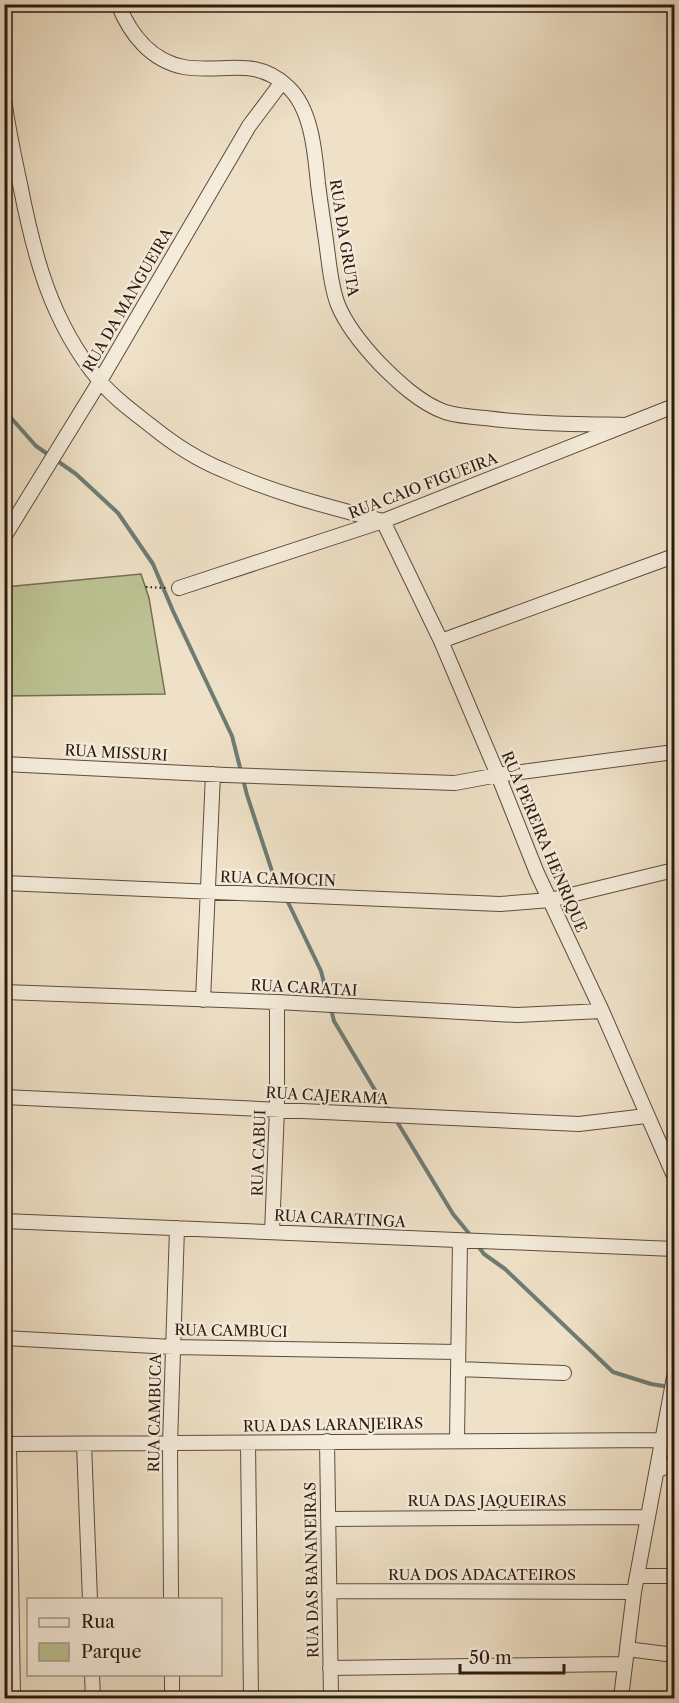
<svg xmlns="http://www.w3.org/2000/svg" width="679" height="1703" font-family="'Libre Caslon Text',serif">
<rect width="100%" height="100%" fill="#efe1c7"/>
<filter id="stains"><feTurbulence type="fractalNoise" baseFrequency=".00333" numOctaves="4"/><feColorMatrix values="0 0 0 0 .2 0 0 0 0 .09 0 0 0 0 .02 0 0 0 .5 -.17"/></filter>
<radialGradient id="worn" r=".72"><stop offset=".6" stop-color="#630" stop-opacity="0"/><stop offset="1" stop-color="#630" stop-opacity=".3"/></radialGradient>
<path fill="#bcc293" stroke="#746e52" stroke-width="1.5" d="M 141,574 L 149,598 L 165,694 L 5,696 L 5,587 Z"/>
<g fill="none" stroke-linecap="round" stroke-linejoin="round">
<path stroke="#6e7c74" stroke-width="4" d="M 4,410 L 36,446 L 76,474 L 118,513 L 153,564 L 173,611 L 232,736 L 247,795 L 272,871 L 283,892
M 286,898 L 321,971 L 329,1002
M 331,1009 L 334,1021 L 375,1090 L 390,1111
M 396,1120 L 453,1214 L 472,1237
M 478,1246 L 484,1254 L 505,1269 L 613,1372 L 651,1384 L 670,1387"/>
<g stroke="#5d4c3e" stroke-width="16">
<path id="street" d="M 118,4 C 130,34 151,61 184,67 C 222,74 254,55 288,87 C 312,109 315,154 318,184 C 321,208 325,232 328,256 C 330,272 332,290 338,305 C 347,327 364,347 380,364 C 398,382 420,403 445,412 C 458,416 472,417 485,418 C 532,424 578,424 626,425
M 4,99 C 8,128 14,156 20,184 C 34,256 51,322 99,380 C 113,397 132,411 150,425 C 172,443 196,459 223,470 C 274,493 329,507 383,521 L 441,641 L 498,775 L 537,873 L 602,1011 L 674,1176
M 4,537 L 100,381 L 249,126 L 282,82
M 179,588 L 383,521 L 674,406
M 441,641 L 674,556
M 4,764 L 226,775 L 455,783 L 498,775 L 674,752
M 4,883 L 500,904 L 550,900 L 674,870
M 4,992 L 277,1002 L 517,1015 L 602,1011
M 203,1000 L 213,774
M 4,1097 L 579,1124 L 646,1116
M 4,1221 L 674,1249
M 272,1232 L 277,1109 L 277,1002
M 4,1338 L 173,1347 L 458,1352
M 458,1369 L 564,1373
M 457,1440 L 460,1241
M 327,1441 L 331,1698
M 248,1443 L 251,1698
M 4,1444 L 662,1440
M 9,1444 L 13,1698
M 84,1444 L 90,1600
M 658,1470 L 674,1464
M 328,1519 L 647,1517
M 637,1576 L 674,1576
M 329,1591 L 634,1592
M 171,1600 L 170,1444 L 177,1228
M 627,1649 L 674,1655
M 330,1668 L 625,1664
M 92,1674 L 93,1698
M 172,1674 L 172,1698
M 621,1698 L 634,1592 L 674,1377"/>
</g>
<path stroke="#2c1a10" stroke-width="2" stroke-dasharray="1.5 3" stroke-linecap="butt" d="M 146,587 L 167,588"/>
<use href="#street" stroke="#f5ecdb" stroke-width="14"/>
</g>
<g text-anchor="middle" stroke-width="4.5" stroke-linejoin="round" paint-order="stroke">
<g font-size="15" fill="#2c1a10" stroke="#f5ecdb">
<text transform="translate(344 238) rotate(81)" y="5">RUA DA GRUTA</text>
<text transform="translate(128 300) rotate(-60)" y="5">RUA DA MANGUEIRA</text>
<text transform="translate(423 486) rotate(-21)" y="5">RUA CAIO FIGUEIRA</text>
<text transform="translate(116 753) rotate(3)" y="5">RUA MISSURI</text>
<text transform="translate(544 842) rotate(67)" y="5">RUA PEREIRA HENRIQUE</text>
<text transform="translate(278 879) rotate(2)" y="5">RUA CAMOCIN</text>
<text transform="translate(304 988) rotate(3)" y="5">RUA CARATAI</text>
<text transform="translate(327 1096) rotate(3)" y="5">RUA CAJERAMA</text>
<text transform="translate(259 1153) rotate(-88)" y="5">RUA CABUI</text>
<text transform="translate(340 1219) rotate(3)" y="5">RUA CARATINGA</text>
<text transform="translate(231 1331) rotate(1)" y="5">RUA CAMBUCI</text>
<text transform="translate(155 1413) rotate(-89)" y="5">RUA CAMBUCA</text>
<text transform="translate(333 1425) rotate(-1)" y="5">RUA DAS LARANJEIRAS</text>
<text x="487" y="1506">RUA DAS JAQUEIRAS</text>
<text transform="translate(312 1570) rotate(-91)" y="5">RUA DAS BANANEIRAS</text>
<text x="482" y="1580">RUA DOS ADACATEIROS</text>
</g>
</g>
<rect width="679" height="1703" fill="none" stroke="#efe1c7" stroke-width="24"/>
<rect x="6" y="6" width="667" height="1691" fill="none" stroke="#2c1a10" stroke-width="3"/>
<rect x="12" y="12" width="655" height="1679" fill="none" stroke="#2c1a10" stroke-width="1.5"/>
<rect x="27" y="1598" width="195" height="78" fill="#f5ecdb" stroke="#a5988a" stroke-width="1.5"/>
<rect x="39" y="1618" width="30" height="9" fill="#f5ecdb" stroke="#a5988a" stroke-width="1.5"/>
<text x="81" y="1628" font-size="18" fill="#2c1a10">Rua</text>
<rect x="39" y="1643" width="30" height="18" fill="#bcc293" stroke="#a5988a" stroke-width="1.5"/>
<text x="81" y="1658" font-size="18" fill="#2c1a10">Parque</text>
<path d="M460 1664v9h104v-9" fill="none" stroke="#2c1a10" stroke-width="3"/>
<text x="469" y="1664" font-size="18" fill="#2c1a10" stroke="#f5ecdb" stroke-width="4.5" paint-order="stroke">50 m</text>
<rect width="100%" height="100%" filter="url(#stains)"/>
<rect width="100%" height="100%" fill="url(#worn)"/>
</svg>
